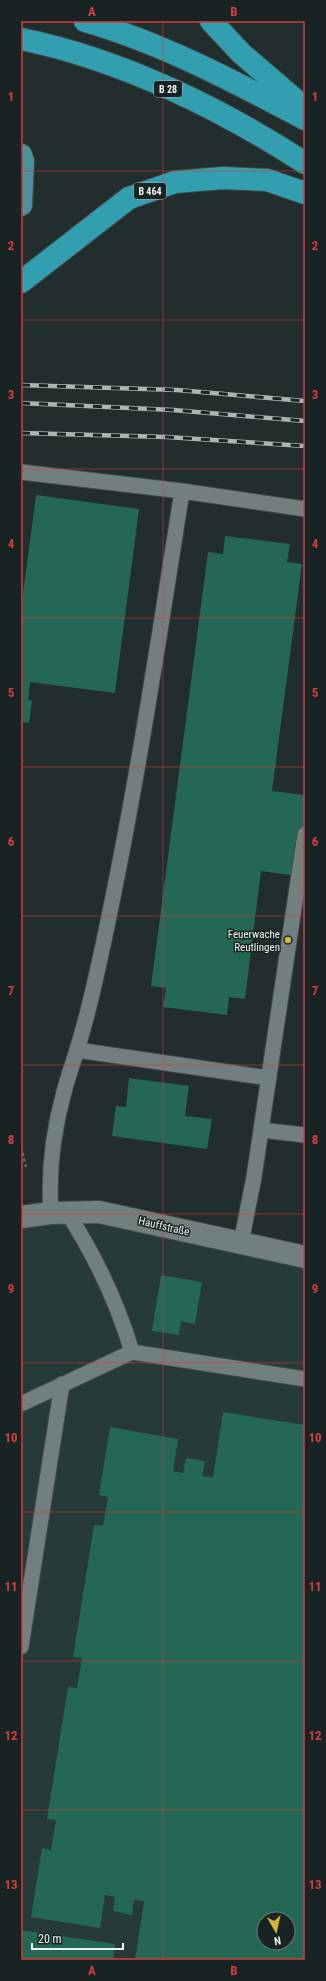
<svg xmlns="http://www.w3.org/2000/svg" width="326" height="1981" font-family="'Roboto Condensed',sans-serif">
<rect width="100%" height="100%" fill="#222e2d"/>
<path fill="#263a39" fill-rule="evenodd" d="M 21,1198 L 26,1216 L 67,1212 L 305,1257 L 305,1960 L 21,1960 ZM 264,1919 L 288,1919 L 288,1943 L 264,1943 Z"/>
<path fill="#246754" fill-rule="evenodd" d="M 36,495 L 139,509 L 115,693 L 30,682 L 28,700 L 32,701 L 29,723 L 21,722 L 21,609 Z
M 225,536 L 290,544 L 287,562 L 302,564 L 272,791 L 305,795 L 305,877 L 261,871 L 245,999 L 229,997 L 227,1015 L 163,1007 L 166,988 L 151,986 L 208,552 L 223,554 Z
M 129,1078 L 189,1086 L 185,1116 L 212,1119 L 207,1149 L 112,1136 L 116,1106 L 126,1107 Z
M 161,1275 L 202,1282 L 195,1324 L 181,1321 L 179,1335 L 152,1331 Z
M 223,1412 L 305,1425 L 305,1960 L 135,1960 L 144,1901 L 134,1900 L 132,1915 L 113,1911 L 115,1897 L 105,1895 L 100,1928 L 31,1917 L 42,1848 L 51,1850 L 56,1820 L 47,1819 L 68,1687 L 77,1688 L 82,1658 L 73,1657 L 94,1525 L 103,1526 L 108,1497 L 99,1495 L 110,1427 L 178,1439 L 173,1471 L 183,1473 L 186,1458 L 205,1461 L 202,1476 L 213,1477 ZM 264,1919 L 288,1919 L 288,1943 L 264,1943 Z
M 21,1930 L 115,1944 L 113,1960 L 21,1960 Z"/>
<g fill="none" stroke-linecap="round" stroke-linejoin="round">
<g stroke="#414b4a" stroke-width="17">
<path id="lane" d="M 21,472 L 182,491 L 305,509
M 77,1050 L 269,1078
M 261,1130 L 305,1135
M 67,1212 C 95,1256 117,1301 132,1352
M 51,1213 C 48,1172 53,1132 64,1092 C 69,1073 76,1055 81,1036 C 88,1013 93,990 98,968 C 133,810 157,651 182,491
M 241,1243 L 254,1177 L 305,834
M 21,1404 L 132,1352 L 305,1379
M 21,1647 L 62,1384"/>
</g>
<g stroke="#414b4a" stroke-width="24">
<path id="street" d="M 21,1217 L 51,1213 L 99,1212 L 305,1257"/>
</g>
<g stroke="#414b4a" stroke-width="24">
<path id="primary" d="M 21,155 L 23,161 L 21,205"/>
</g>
<g stroke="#414b4a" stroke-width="24">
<path id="highway" d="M 85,21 C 162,43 235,82 305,119
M 211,21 L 242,54 L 305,108
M 21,39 C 120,59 220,108 305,163
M 21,282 L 129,198 L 175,182 L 223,178 L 267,180 L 305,193"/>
</g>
<path stroke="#65706f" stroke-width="2.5" stroke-dasharray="3 3" stroke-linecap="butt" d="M 21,1147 L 26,1167"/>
<use href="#lane" stroke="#717f7e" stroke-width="15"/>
<use href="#street" stroke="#717f7e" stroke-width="22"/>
<use href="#primary" stroke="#4b929c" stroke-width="22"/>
<use href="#highway" stroke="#319fb0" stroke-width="22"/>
<g stroke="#abb5b4" stroke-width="4.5">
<path id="rail" d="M 21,385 L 177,390 L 305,401
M 21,403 L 173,410 L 305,421
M 21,433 L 167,437 L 305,446"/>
</g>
<use href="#rail" stroke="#182423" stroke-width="3" stroke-dasharray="9" stroke-linecap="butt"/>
</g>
<path fill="none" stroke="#d83c3c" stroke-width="1" stroke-opacity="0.55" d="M 163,21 L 163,1960M 21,171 L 305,171M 21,320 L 305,320M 21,469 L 305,469M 21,618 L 305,618M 21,767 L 305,767M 21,916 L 305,916M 21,1065 L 305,1065M 21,1214 L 305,1214M 21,1363 L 305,1363M 21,1512 L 305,1512M 21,1661 L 305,1661M 21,1810 L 305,1810"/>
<circle fill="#d5b534" stroke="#182423" stroke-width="1.5" cx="288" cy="940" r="4"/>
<g text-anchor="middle" stroke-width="3" stroke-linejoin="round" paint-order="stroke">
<g fill="#182423" stroke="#acb6b5" stroke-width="1">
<rect x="154" y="81" width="28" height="16" rx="3"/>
<rect x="134" y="183" width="32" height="16" rx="3"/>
</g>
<g font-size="10" font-weight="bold" fill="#ecf4f3">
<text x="168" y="93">B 28</text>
<text x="150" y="195">B 464</text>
</g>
<g font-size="11" fill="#ecf4f3" stroke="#182423" text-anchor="end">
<text x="280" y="938">Feuerwache<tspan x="280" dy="13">Reutlingen</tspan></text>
</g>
<g font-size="11" fill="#ecf4f3" stroke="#182423">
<text transform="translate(164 1226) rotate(13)" y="4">Hauffstraße</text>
</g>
</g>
<rect width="326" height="1981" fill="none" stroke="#182423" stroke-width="44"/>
<g transform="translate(276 1931) rotate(171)"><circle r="19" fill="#182423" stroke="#6d7776"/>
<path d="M0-3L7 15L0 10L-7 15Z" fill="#d5b534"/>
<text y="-6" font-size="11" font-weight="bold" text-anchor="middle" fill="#ecf4f3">N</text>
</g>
<path d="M32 1943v6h91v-6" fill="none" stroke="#ecf4f3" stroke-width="2"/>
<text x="38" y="1943" font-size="12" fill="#ecf4f3" stroke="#182423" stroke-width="3" paint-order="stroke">20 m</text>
<rect x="22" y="22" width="282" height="1937" fill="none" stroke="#d83c3c" stroke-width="1.5"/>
<g font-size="13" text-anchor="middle" font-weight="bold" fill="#d83c3c">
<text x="92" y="16">A</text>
<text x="234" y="16">B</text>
<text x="11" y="101">1</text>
<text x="315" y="101">1</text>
<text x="11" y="250">2</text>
<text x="315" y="250">2</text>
<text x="11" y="399">3</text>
<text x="315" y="399">3</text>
<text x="11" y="548">4</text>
<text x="315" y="548">4</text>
<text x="11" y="697">5</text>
<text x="315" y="697">5</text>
<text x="11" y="846">6</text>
<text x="315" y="846">6</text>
<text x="11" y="995">7</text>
<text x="315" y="995">7</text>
<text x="11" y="1144">8</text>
<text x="315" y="1144">8</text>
<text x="11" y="1293">9</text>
<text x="315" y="1293">9</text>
<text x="11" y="1442">10</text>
<text x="315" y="1442">10</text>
<text x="11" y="1591">11</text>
<text x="315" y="1591">11</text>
<text x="11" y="1740">12</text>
<text x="315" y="1740">12</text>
<text x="11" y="1889">13</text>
<text x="315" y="1889">13</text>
<text x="92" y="1975">A</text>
<text x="234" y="1975">B</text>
</g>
</svg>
